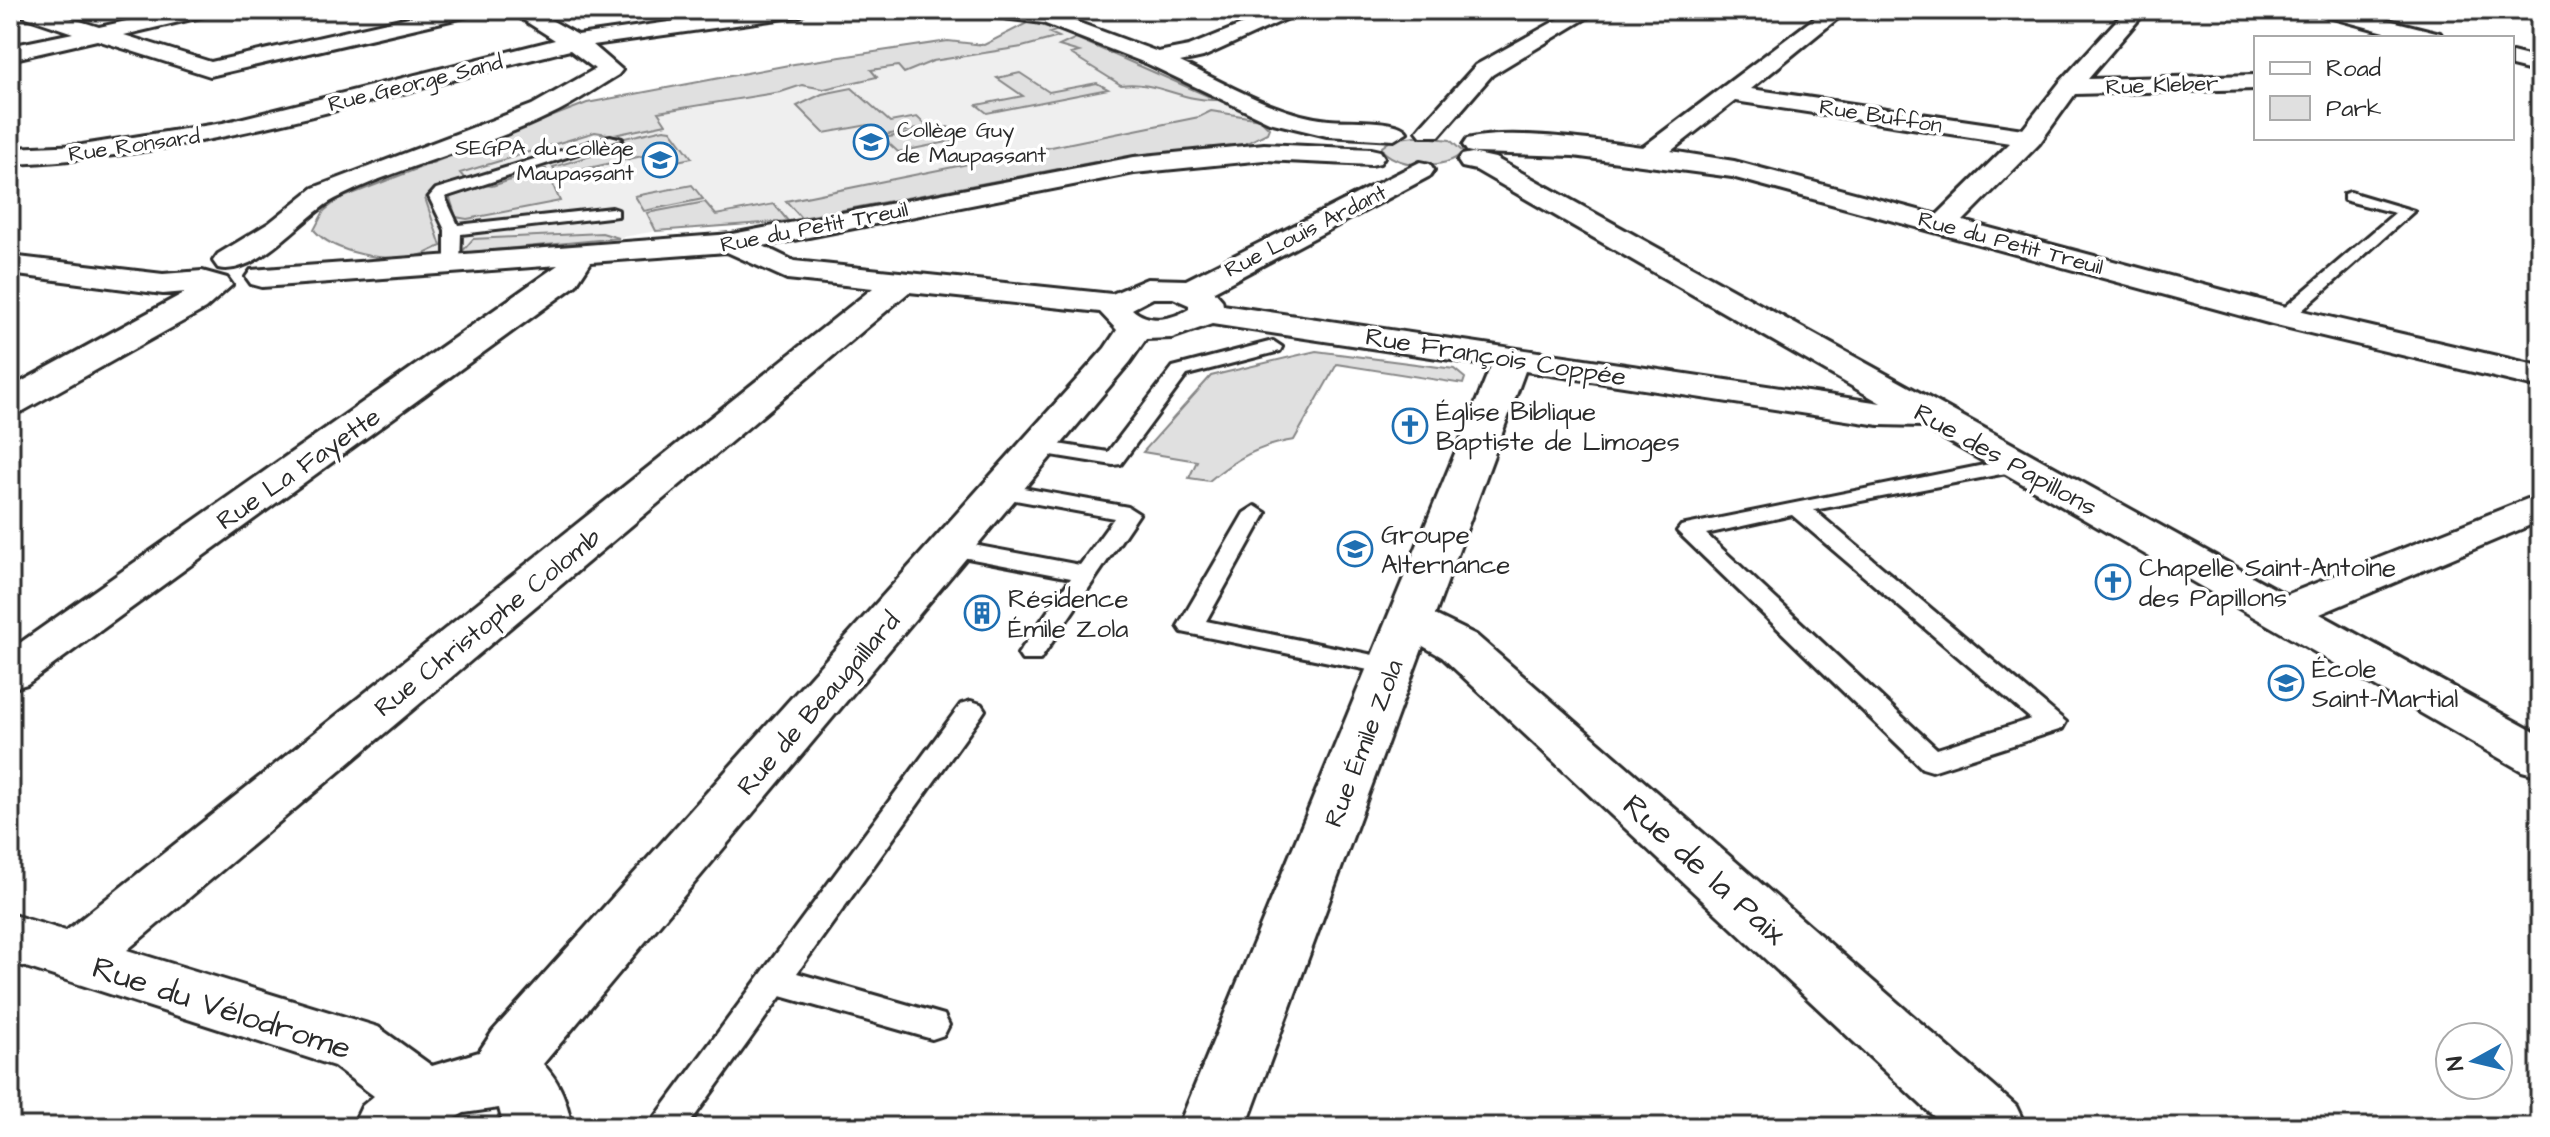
<svg xmlns="http://www.w3.org/2000/svg" width="2550" height="1137" font-family="'Architects Daughter',sans-serif">
<rect width="100%" height="100%" fill="#fff"/>
<filter id="ink" filterUnits="userSpaceOnUse"><feTurbulence type="fractalNoise" baseFrequency=".0125" numOctaves="2"/><feDisplacementMap in="SourceGraphic" scale="16" xChannelSelector="R" yChannelSelector="G"/><feConvolveMatrix kernelMatrix="1 2 1 2 8 2 1 2 1" color-interpolation-filters="sRGB"/></filter>
<g filter="url(#ink)">
<path fill="#efefef" d="M 1029,22 L 1068,35 L 1260,119 L 1269,128 L 1267,133 L 1245,144 L 1100,161 L 788,221 L 656,231 L 607,240 L 389,256 L 338,248 L 323,241 L 314,230 L 324,211 L 339,199 L 587,103 L 794,64 L 948,41 L 984,45 Z"/>
<path fill="#e0e0e0" stroke="#868686" stroke-width="2" d="M 1029,22 L 1058,30 L 1050,33 L 1059,37 L 1022,47 L 933,61 L 904,73 L 898,66 L 871,70 L 877,77 L 824,89 L 802,85 L 781,92 L 658,112 L 666,124 L 614,135 L 595,132 L 460,173 L 465,179 L 434,189 L 425,198 L 441,246 C 433,249 425,255 417,256 C 386,262 335,254 314,230 L 324,211 L 339,199 L 587,103 L 794,64 L 948,41 L 984,45 Z
M 1076,38 L 1217,100 C 1183,102 1156,80 1121,85 L 1071,54 L 1079,52 L 1059,46 Z
M 1020,73 L 1049,92 L 1097,83 L 1108,89 L 987,113 L 977,105 L 1023,96 L 997,78 Z
M 852,88 L 890,122 L 917,117 L 928,127 L 880,136 L 868,125 L 824,133 L 797,106 L 822,94 Z
M 1211,111 L 1260,119 L 1269,128 L 1267,133 L 1245,144 L 1100,161 L 801,218 L 786,201 L 1199,117 Z
M 948,127 L 963,139 L 898,152 L 883,138 Z
M 664,129 L 671,130 L 692,158 L 672,162 L 664,151 L 558,175 L 553,167 L 631,144 L 620,139 Z
M 1415,136 L 1450,140 L 1463,152 C 1446,171 1400,168 1383,151 L 1382,147 L 1393,139 Z
M 546,169 L 560,201 L 467,219 L 456,217 L 449,195 L 476,184 L 492,186 Z
M 692,185 L 703,199 L 644,211 L 635,196 Z
M 705,202 L 716,215 L 774,204 L 788,221 L 656,231 L 647,213 Z
M 602,233 L 619,238 L 461,253 L 473,239 Z
M 1316,351 L 1454,369 L 1465,378 L 1463,384 L 1337,364 L 1294,440 C 1260,445 1235,459 1209,481 L 1189,478 L 1197,461 L 1143,452 L 1211,376 Z"/>
<g fill="none" stroke-linecap="round" stroke-linejoin="round">
<g stroke="#2b2b2b" stroke-width="6">
<path id="service" d="M 2528,10 L 2540,10 L 2540,14 L 2530,12 Z
M 610,136 L 622,139 L 445,197 L 458,225 L 612,208 L 618,210 L 618,216 L 461,234 L 460,265 L 451,270 L 445,269 L 445,230 L 429,197 L 436,189 Z
M 2350,192 L 2414,211 L 2290,321 L 2278,321 L 2278,313 L 2395,213 L 2344,200 L 2344,194 Z
M 1273,341 L 1282,347 L 1280,351 L 1187,375 L 1121,464 L 1113,465 L 1039,453 L 1028,447 L 1039,441 L 1108,452 L 1173,367 Z
M 2014,459 L 2022,460 L 2025,465 L 2022,470 L 1814,510 L 2066,722 L 2062,729 L 1932,771 L 1922,768 L 1677,531 L 1681,526 ZM 1792,515 L 2031,719 L 1937,749 L 1706,534 Z
M 1001,484 L 1128,507 L 1139,514 L 1040,660 L 1022,660 L 1018,654 L 1071,578 L 952,555 L 940,548 L 952,541 L 1080,565 L 1114,518 L 993,496 L 990,491 L 993,486 Z
M 1255,506 L 1266,513 L 1206,621 L 1393,659 L 1402,661 L 1406,667 L 1402,673 L 1393,675 L 1182,632 L 1178,626 L 1244,513 Z
M 971,701 L 981,704 L 985,710 L 981,716 L 797,973 L 944,1015 L 949,1025 L 944,1035 L 932,1039 L 781,996 L 687,1127 L 648,1127 L 961,704 Z"/>
</g>
<g stroke="#2b2b2b" stroke-width="6">
<path id="minor" d="M 14,10 L 45,10 L 99,27 L 177,10 L 216,10 L 213,14 L 124,35 L 211,62 L 440,10 L 478,10 L 468,16 L 210,76 L 97,40 L 10,60 L 10,46 L 73,33 L 17,14 Z
M 508,10 L 533,10 L 578,35 L 753,10 L 810,10 L 800,16 L 593,45 L 622,70 L 618,75 C 596,88 574,104 550,115 C 481,149 403,164 335,199 C 302,216 258,277 218,268 L 213,261 L 218,254 L 269,223 L 313,188 L 532,105 L 595,69 L 570,50 C 380,95 208,156 10,164 L 10,148 L 82,145 L 223,123 L 555,40 Z
M 977,10 L 1047,11 L 1158,52 L 1189,46 L 1278,10 L 1306,10 L 1203,57 L 1180,62 C 1227,84 1277,115 1329,120 C 1347,122 1398,118 1407,132 L 1394,140 L 1327,136 L 1269,122 L 1148,64 L 1043,23 L 987,16 Z
M 1575,10 L 1600,10 L 1492,75 L 1439,136 L 1421,136 L 1417,131 L 1421,126 L 1476,65 Z
M 1825,10 L 1848,10 L 1751,89 L 2023,129 L 2060,82 L 2126,10 L 2147,10 L 2088,79 L 2256,75 L 2256,89 L 2075,94 L 2039,144 L 1963,221 L 2290,308 L 2540,366 L 2540,388 L 2272,324 L 1732,177 L 1573,156 L 1476,153 L 1467,151 L 1463,145 L 1467,139 C 1513,128 1595,141 1643,147 ZM 1735,101 L 2010,143 L 1937,215 L 1734,161 L 1671,151 Z
M 2315,10 L 2349,10 L 2440,33 L 2443,38 L 2407,38 L 2318,14 Z
M 2512,52 L 2540,59 L 2540,73 L 2512,66 Z
M 1264,144 L 1371,149 L 1380,151 L 1384,157 L 1380,163 L 1371,165 L 1264,160 L 1134,173 L 763,246 L 794,261 L 1112,294 L 1147,279 L 1186,280 L 1420,162 L 1430,164 L 1434,170 L 1430,176 L 1214,291 L 1222,300 L 1223,305 L 1881,403 L 1476,170 L 1462,167 L 1458,161 L 1462,155 L 1472,153 L 1495,158 L 2286,595 L 2540,494 L 2540,521 L 2320,614 L 2540,735 L 2540,776 L 2522,771 L 1922,426 L 1879,425 L 1525,371 L 1435,615 L 1476,635 L 2016,1106 L 2026,1127 L 1945,1127 L 1442,657 L 1423,646 L 1246,1127 L 1178,1127 L 1491,366 L 1212,324 L 1172,338 L 1146,339 L 1130,362 L 543,1064 C 561,1083 567,1102 572,1127 L 504,1127 L 499,1108 L 464,1113 L 438,1127 L 352,1127 L 362,1106 L 374,1096 L 334,1066 L 10,962 L 10,914 L 66,931 L 873,288 L 787,279 L 727,252 L 591,262 L 576,285 L 27,684 L 10,689 L 10,650 L 558,265 L 262,287 L 251,284 L 246,277 L 251,270 L 732,234 L 1134,157 ZM 909,292 L 1100,312 L 1117,330 L 1105,348 L 493,1031 L 479,1052 L 432,1066 L 378,1027 L 127,950 ZM 1153,298 L 1173,298 L 1189,305 L 1189,309 C 1171,320 1149,324 1132,309 Z
M 10,256 L 163,274 L 202,271 L 227,278 L 232,285 L 205,309 L 23,411 L 10,414 L 10,388 L 186,292 L 163,294 L 10,274 Z"/>
</g>
<use href="#service" fill="#fff" fill-rule="evenodd"/>
<use href="#minor" fill="#fff" fill-rule="evenodd"/>
</g>
</g>
<defs>
<g id="school-ring" transform="scale(1.8)"><circle r="9.5" fill="#fff" stroke="#1f6fb2" stroke-width="1.5"/><path d="M0-5L7-2L0 1L-7-2ZM-4 1L0 2.5L4 1V4Q0 6-4 4Z" fill="#1f6fb2"/></g>
<g id="church-ring" transform="scale(1.8)"><circle r="9.5" fill="#fff" stroke="#1f6fb2" stroke-width="1.5"/><path d="M-1.2-6h2.4v3.5h3.3v2.4h-3.3V6h-2.4V-.1h-3.3v-2.4h3.3Z" fill="#1f6fb2"/></g>
<g id="building-ring" transform="scale(1.8)"><circle r="9.5" fill="#fff" stroke="#1f6fb2" stroke-width="1.5"/><path d="M-4-6H4V6H1V3H-1V6H-4ZM-2.5-4.3h1.7v1.8h-1.7ZM.8-4.3h1.7v1.8H.8ZM-2.5-1h1.7V.8h-1.7ZM.8-1h1.7V.8H.8Z" fill="#1f6fb2"/></g>
</defs>
<g fill-rule="evenodd">
<use href="#school-ring" x="871" y="142"/>
<use href="#school-ring" x="660" y="160"/>
<use href="#church-ring" x="1410" y="426"/>
<use href="#school-ring" x="1355" y="549"/>
<use href="#church-ring" x="2113" y="582"/>
<use href="#building-ring" x="982" y="613"/>
<use href="#school-ring" x="2286" y="683"/>
</g>
<g text-anchor="middle" stroke-width="7" stroke-linejoin="round" paint-order="stroke">
<g font-size="22" fill="#2b2b2b" stroke="#fff">
<text transform="translate(415 82) rotate(-14)" y="8">Rue George Sand</text>
<text transform="translate(2162 84) rotate(-2)" y="8">Rue Kleber</text>
<text transform="translate(1881 115) rotate(9)" y="8">Rue Buffon</text>
<text transform="translate(134 144) rotate(-8)" y="8">Rue Ronsard</text>
<text transform="translate(814 226) rotate(-11)" y="8">Rue du Petit Treuil</text>
<text transform="translate(1305 230) rotate(-27)" y="8">Rue Louis Ardant</text>
<text transform="translate(2011 242) rotate(15)" y="8">Rue du Petit Treuil</text>
</g>
<g font-size="22" fill="#2b2b2b" stroke="#fff" text-anchor="start">
<text x="897" y="137">Collège Guy<tspan x="897" dy="25">de Maupassant</tspan></text>
<text x="634" y="155" text-anchor="end">SEGPA du collège<tspan x="634" dy="25">Maupassant</tspan></text>
</g>
<g font-size="26" fill="#2b2b2b" stroke="#fff">
<text transform="translate(1496 356) rotate(9)" y="9">Rue François Coppée</text>
<text transform="translate(2006 459) rotate(29)" y="9">Rue des Papillons</text>
<text transform="translate(298 468) rotate(-35)" y="9">Rue La Fayette</text>
<text transform="translate(487 622) rotate(-39)" y="9">Rue Christophe Colomb</text>
<text transform="translate(818 703) rotate(-49)" y="9">Rue de Beaugaillard</text>
<text transform="translate(1363 743) rotate(-69)" y="9">Rue Émile Zola</text>
</g>
<g font-size="26" fill="#2b2b2b" stroke="#fff" text-anchor="start">
<text x="1436" y="420">Église Biblique<tspan x="1436" dy="30">Baptiste de Limoges</tspan></text>
<text x="1381" y="543">Groupe<tspan x="1381" dy="30">Alternance</tspan></text>
<text x="2139" y="576">Chapelle Saint-Antoine<tspan x="2139" dy="30">des Papillons</tspan></text>
<text x="1008" y="607">Résidence<tspan x="1008" dy="30">Émile Zola</tspan></text>
<text x="2312" y="677">École<tspan x="2312" dy="30">Saint-Martial</tspan></text>
</g>
<g font-size="32" fill="#2b2b2b" stroke="#fff">
<text transform="translate(1705 869) rotate(42)" y="11">Rue de la Paix</text>
<text transform="translate(222 1007) rotate(18)" y="11">Rue du Vélodrome</text>
</g>
</g>
<rect width="2550" height="1137" fill="none" stroke="#fff" stroke-width="40"/>
<rect x="20" y="20" width="2510" height="1097" fill="none" stroke="#2b2b2b" stroke-width="3" filter="url(#ink)"/>
<rect x="2254" y="36" width="260" height="104" fill="#ffffff" stroke="#aaaaaa" stroke-width="2"/>
<rect x="2270" y="62" width="40" height="12" fill="#ffffff" stroke="#aaaaaa" stroke-width="2"/>
<text x="2326" y="76" font-size="24" fill="#2b2b2b">Road</text>
<rect x="2270" y="96" width="40" height="24" fill="#e0e0e0" stroke="#aaaaaa" stroke-width="2"/>
<text x="2326" y="116" font-size="24" fill="#2b2b2b">Park</text>
<g transform="translate(2474 1061) rotate(262)"><circle r="38" fill="#ffffff" stroke="#aaaaaa" stroke-width="2"/>
<path d="M0-6L14 30L0 20L-14 30Z" fill="#1f6fb2"/>
<text y="-12" font-size="22" font-weight="bold" text-anchor="middle" fill="#2b2b2b">N</text>
</g>
</svg>
